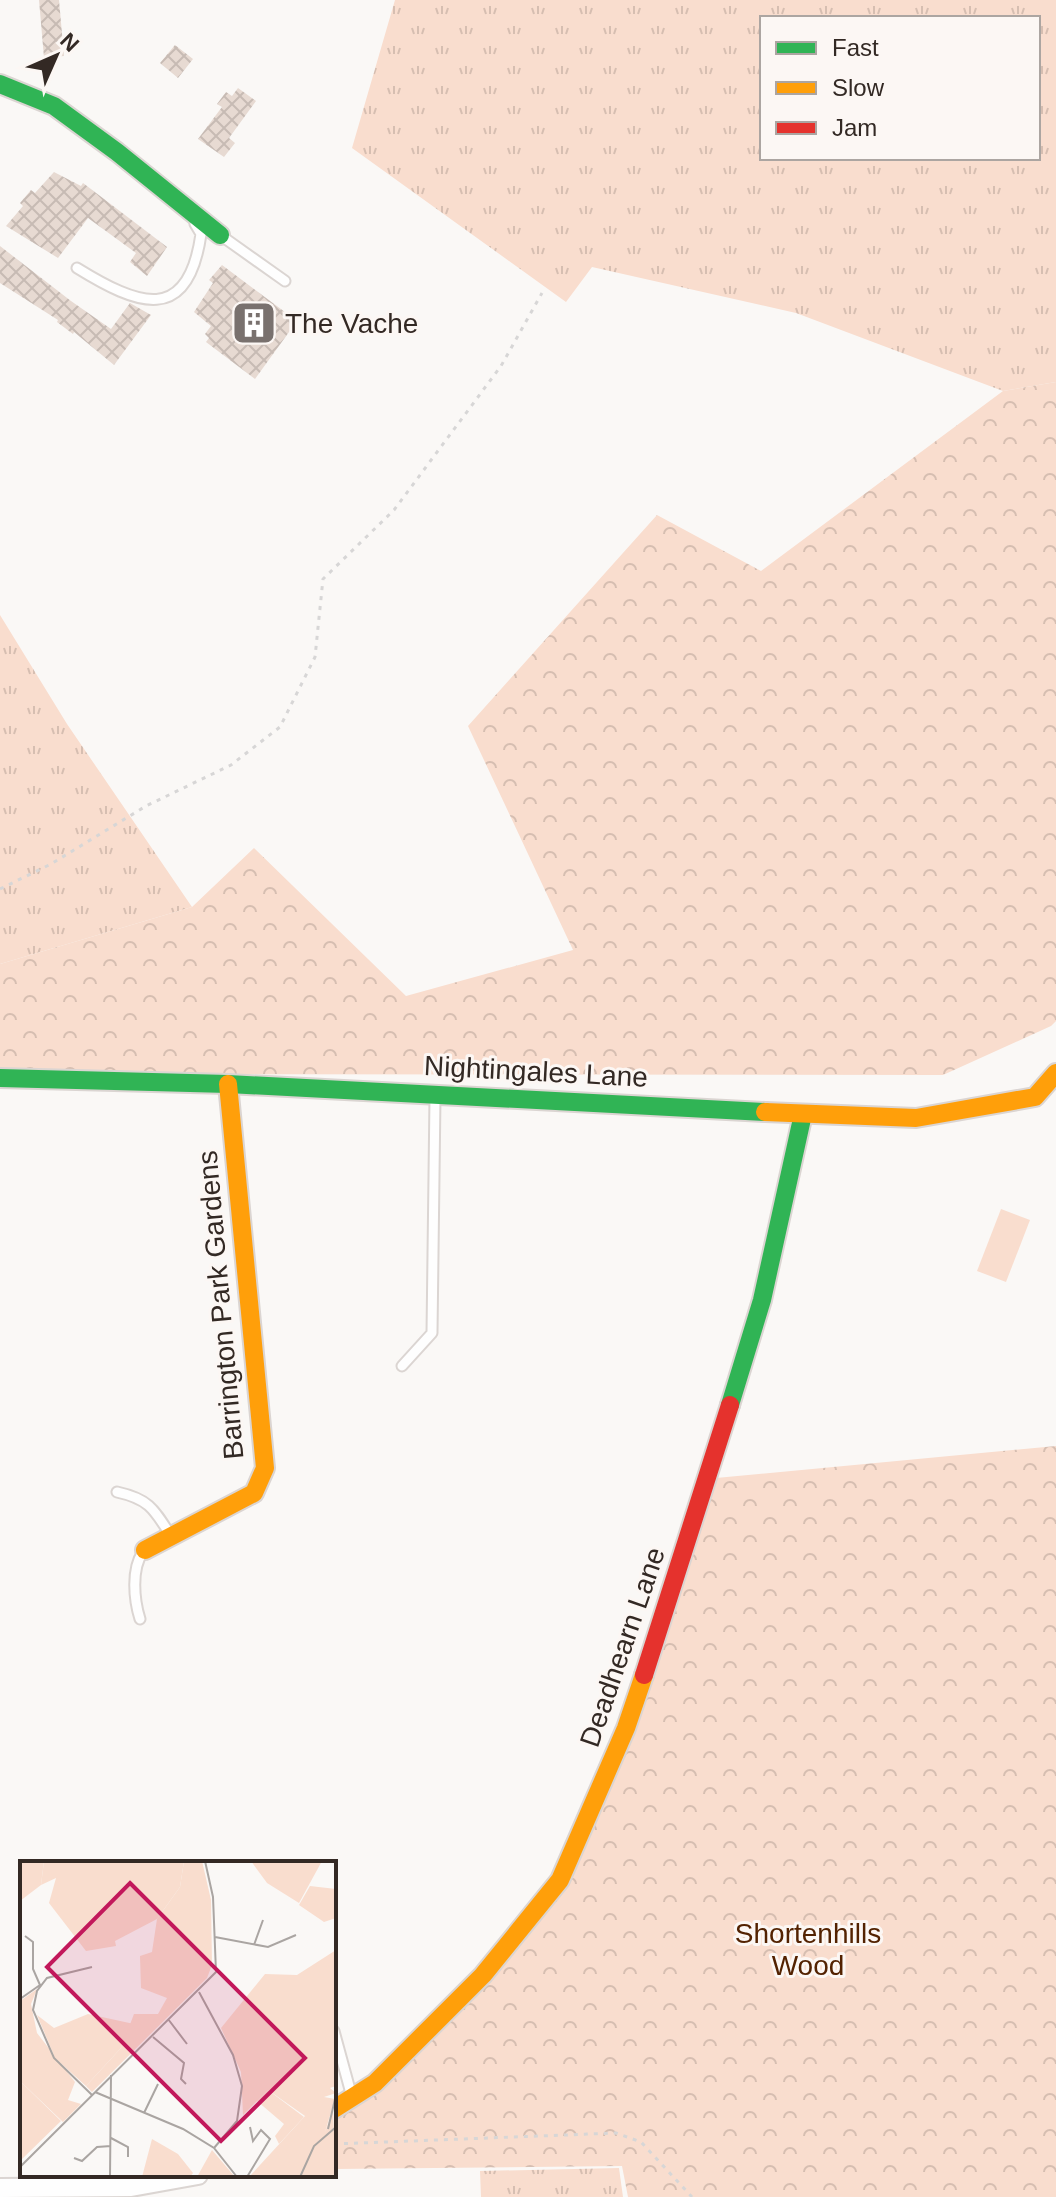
<svg xmlns="http://www.w3.org/2000/svg" width="1056" height="2197" font-family="Arial,sans-serif">
<defs>
<pattern id="grass-tufts" width="24" height="20" patternUnits="userSpaceOnUse" patternTransform="scale(2)"><rect width="24" height="20" fill="#f9ddce"/><path d="M3 7l-1-3M5 7V3M7 7l1-3M15 17l-1-3M17 17v-4M19 17l1-3" fill="none" stroke="#d6beb1"/></pattern>
<pattern id="forest-crowns" width="20" height="18" patternUnits="userSpaceOnUse" patternTransform="scale(2)"><rect width="20" height="18" fill="#f9ddce"/><path d="M2 6a3 3 0 1 1 6 0M12 15a3 3 0 1 1 6 0" fill="none" stroke="#d6beb1"/></pattern>
<pattern id="building-cross-hatch" width="8" height="8" patternUnits="userSpaceOnUse" patternTransform="scale(2)"><rect width="8" height="8" fill="#e7dad2"/><path d="M0 0l8 8M0 8l8-8" fill="none" stroke="#c7bbb4"/></pattern>
</defs>
<rect width="100%" height="100%" fill="#faf8f6"/>
<path fill="url(#grass-tufts)" fill-rule="evenodd" d="M 395,0 L 1056,0 L 1056,382 L 1003,391 L 796,313 L 592,267 L 566,302 L 352,148 ZM 762,18 L 1038,18 L 1038,158 L 762,158 Z
M 0,615 L 67,724 L 192,907 L 0,964 Z
M 619,2168 L 623,2197 L 481,2197 L 480,2171 Z"/>
<path fill="url(#forest-crowns)" d="M 1056,382 L 1056,1021 L 1051,1026 L 943,1075 L 0,1074 L 0,964 L 192,907 L 254,848 L 406,996 L 573,950 L 468,726 L 657,515 L 761,571 L 1003,391 Z
M 1056,1446 L 1056,2197 L 628,2197 L 622,2166 L 334,2169 L 334,2117 L 562,1888 L 716,1478 Z"/>
<path fill="#f9ddce" d="M 1001,1209 L 1030,1220 L 1006,1282 L 977,1271 Z"/>
<path fill="url(#building-cross-hatch)" d="M 39,0 L 59,0 L 64,56 L 44,58 Z
M 175,45 L 193,59 L 178,78 L 160,63 Z
M 238,88 L 256,101 L 229,138 L 235,143 L 224,157 L 198,139 L 222,107 L 217,104 L 226,92 L 232,96 Z
M 54,172 L 81,186 L 83,183 L 167,247 L 147,276 L 130,262 L 136,253 L 88,218 L 58,258 L 6,226 L 23,206 L 20,203 L 31,190 L 35,193 Z
M 0,246 L 71,301 L 111,329 L 130,303 L 151,315 L 114,365 L 74,332 L 73,334 L 57,322 L 58,320 L 0,283 Z
M 222,265 L 297,321 L 255,379 L 206,342 L 209,338 L 205,334 L 211,326 L 194,312 L 213,283 L 209,280 Z"/>
<g fill="none" stroke-linecap="round" stroke-linejoin="round">
<g stroke="#dbd5d2" stroke-width="13">
<path id="lane" d="M 223,237 L 285,281
M 77,268 C 137,305 188,326 201,234 L 195,224
M 402,1366 L 432,1333 L 435,1097
M 117,1492 C 149,1499 154,1509 171,1536
M 140,1619 C 134,1600 131,1569 143,1552
M 334,2031 L 352,2097"/>
</g>
<g stroke="#dbd5d2" stroke-width="22">
<path id="street" d="M 0,2188 L 131,2187 L 198,2175"/>
</g>
<g stroke="#dbd5d2" stroke-width="22">
<path id="fast" d="M 0,84 L 54,106 L 117,152 L 220,235
M 0,1078 L 228,1084 L 765,1112
M 730,1405 L 762,1300 L 803,1114"/>
</g>
<g stroke="#dbd5d2" stroke-width="22">
<path id="slow" d="M 765,1112 L 916,1118 L 1035,1097 L 1056,1073
M 145,1550 L 254,1493 L 265,1468 L 228,1084
M 334,2109 L 375,2083 L 483,1975 L 560,1880 L 626,1728 L 644,1675"/>
</g>
<g stroke="#dbd5d2" stroke-width="22">
<path id="jam" d="M 644,1675 L 730,1405"/>
</g>
<path stroke="#d7d6d6" stroke-width="3" stroke-dasharray="4 6" stroke-linecap="butt" d="M 0,889 L 51,864 L 146,806 L 231,765 L 280,727 L 315,657 L 323,579 L 394,510 L 501,366 L 542,293
M 334,2144 L 616,2133 L 641,2142 L 692,2197"/>
<use href="#lane" stroke="#fefefe" stroke-width="9"/>
<use href="#street" stroke="#fefefe" stroke-width="18"/>
<use href="#fast" stroke="#30b455" stroke-width="18"/>
<use href="#slow" stroke="#ff9f0a" stroke-width="18"/>
<use href="#jam" stroke="#e5322d" stroke-width="18"/>
</g>
<defs>
<g id="building-square" transform="scale(2.3)"><rect x="-9" y="-9" width="18" height="18" rx="4" fill="#79716e" stroke="#fcf7f4"/><path d="M-4-6H4V6H1V3H-1V6H-4ZM-2.5-4.3h1.7v1.8h-1.7ZM.8-4.3h1.7v1.8H.8ZM-2.5-1h1.7V.8h-1.7ZM.8-1h1.7V.8H.8Z" fill="#fff"/></g>
</defs>
<g fill-rule="evenodd">
<use href="#building-square" x="254" y="323"/>
</g>
<g text-anchor="middle" stroke-width="6" stroke-linejoin="round" paint-order="stroke">
<g font-size="28" fill="#332924" stroke="#fcf7f4" text-anchor="start">
<text x="285" y="333">The Vache</text>
</g>
<g font-size="28" fill="#332924" stroke="#fcf7f4">
<text transform="translate(536 1071) rotate(3)" y="10">Nightingales Lane</text>
<text transform="translate(220 1305) rotate(-95)" y="10">Barrington Park Gardens</text>
<text transform="translate(622 1647) rotate(-71)" y="10">Deadhearn Lane</text>
</g>
<g font-size="28" fill="#532201" stroke="#fcf7f4">
<text x="808" y="1943">Shortenhills<tspan x="808" dy="32">Wood</tspan></text>
</g>
</g>
<g transform="translate(20 1861)">
<rect width="316" height="316" fill="#faf8f6"/>
<path d="M 24,0 L 164,0 L 160,26 L 137,58 L 95,80 L 96,85 L 66,90 L 29,42 L 36,17 L 21,24 ZM 231,0 L 302,0 L 279,42 L 247,22 ZM 68,153 L 114,163 L 101,187 L 66,225 L 35,197 L 17,154 L 34,167 ZM 0,220 L 41,260 L 0,300 ZM 248,229 L 284,256 L 259,283 L 255,275 L 264,263 L 237,240 ZM 132,278 L 158,293 L 173,312 L 170,316 L 122,316 ZM 192,289 L 215,316 L 177,316 Z" fill="#f9ddce"/>
<path d="M 0,0 L 24,0 L 21,24 L 0,40 ZM 164,0 L 182,0 L 191,39 L 192,104 L 187,117 L 72,231 L 66,225 L 101,187 L 114,153 L 138,153 L 147,137 L 121,127 L 120,95 L 132,91 L 137,58 L 160,26 ZM 290,25 L 316,28 L 316,57 L 304,61 L 279,44 ZM 316,89 L 316,225 L 310,227 L 316,232 L 304,236 L 315,238 L 305,271 L 313,249 L 316,316 L 229,316 L 285,255 L 248,229 L 223,254 L 221,211 L 201,167 L 245,113 L 277,114 ZM 17,128 L 11,143 L 17,172 L 55,221 L 48,239 L 61,243 L 43,261 L 0,220 L 0,140 Z" fill="#f9ddce"/>
<path fill="none" stroke="#aaa5a2" stroke-width="2" d="M 195,76 L 248,86 L 276,74M 234,84 L 243,59M 72,106 L 27,117 L 17,130 L 13,149 L 34,197 L 72,234M 179,131 L 213,194 L 222,225 L 217,260 L 194,287M 0,138 L 20,124 L 13,108 L 13,81 L 5,75M 148,158 L 167,183M 133,176 L 164,202 L 161,218 L 166,223M 75,231 L 163,268 L 194,287 L 217,316M 124,252 L 138,223M 308,268 L 316,234M 91,277 L 108,286 L 108,296M 54,297 L 62,300 L 77,286 L 91,285M 0,306 L 196,111 L 193,36 L 185,0M 90,316 L 91,214M 227,316 L 250,278 L 241,269 L 233,280 L 230,266M 280,316 L 294,285 L 316,266"/>
<path fill="#c2185b" fill-opacity="0.15" stroke="#c2185b" stroke-width="4" d="M 110,22 L 285,197 L 201,280 L 27,106 Z"/>
<rect width="316" height="316" fill="none" stroke="#332924" stroke-width="4"/>
</g>
<rect x="760" y="16" width="280" height="144" fill="#fcf7f4" stroke="#aca5a1" stroke-width="2"/>
<rect x="776" y="42" width="40" height="12" fill="#30b455" stroke="#aca5a1" stroke-width="2"/>
<text x="832" y="56" font-size="24" fill="#332924">Fast</text>
<rect x="776" y="82" width="40" height="12" fill="#ff9f0a" stroke="#aca5a1" stroke-width="2"/>
<text x="832" y="96" font-size="24" fill="#332924">Slow</text>
<rect x="776" y="122" width="40" height="12" fill="#e5322d" stroke="#aca5a1" stroke-width="2"/>
<text x="832" y="136" font-size="24" fill="#332924">Jam</text>
<g transform="translate(56 56) rotate(45)" stroke="#fcf7f4" stroke-width="6" paint-order="stroke">
<path d="M0-6L14 30L0 20L-14 30Z" fill="#332924"/>
<text y="-12" font-size="22" font-weight="bold" text-anchor="middle" fill="#332924">N</text>
</g>
</svg>
